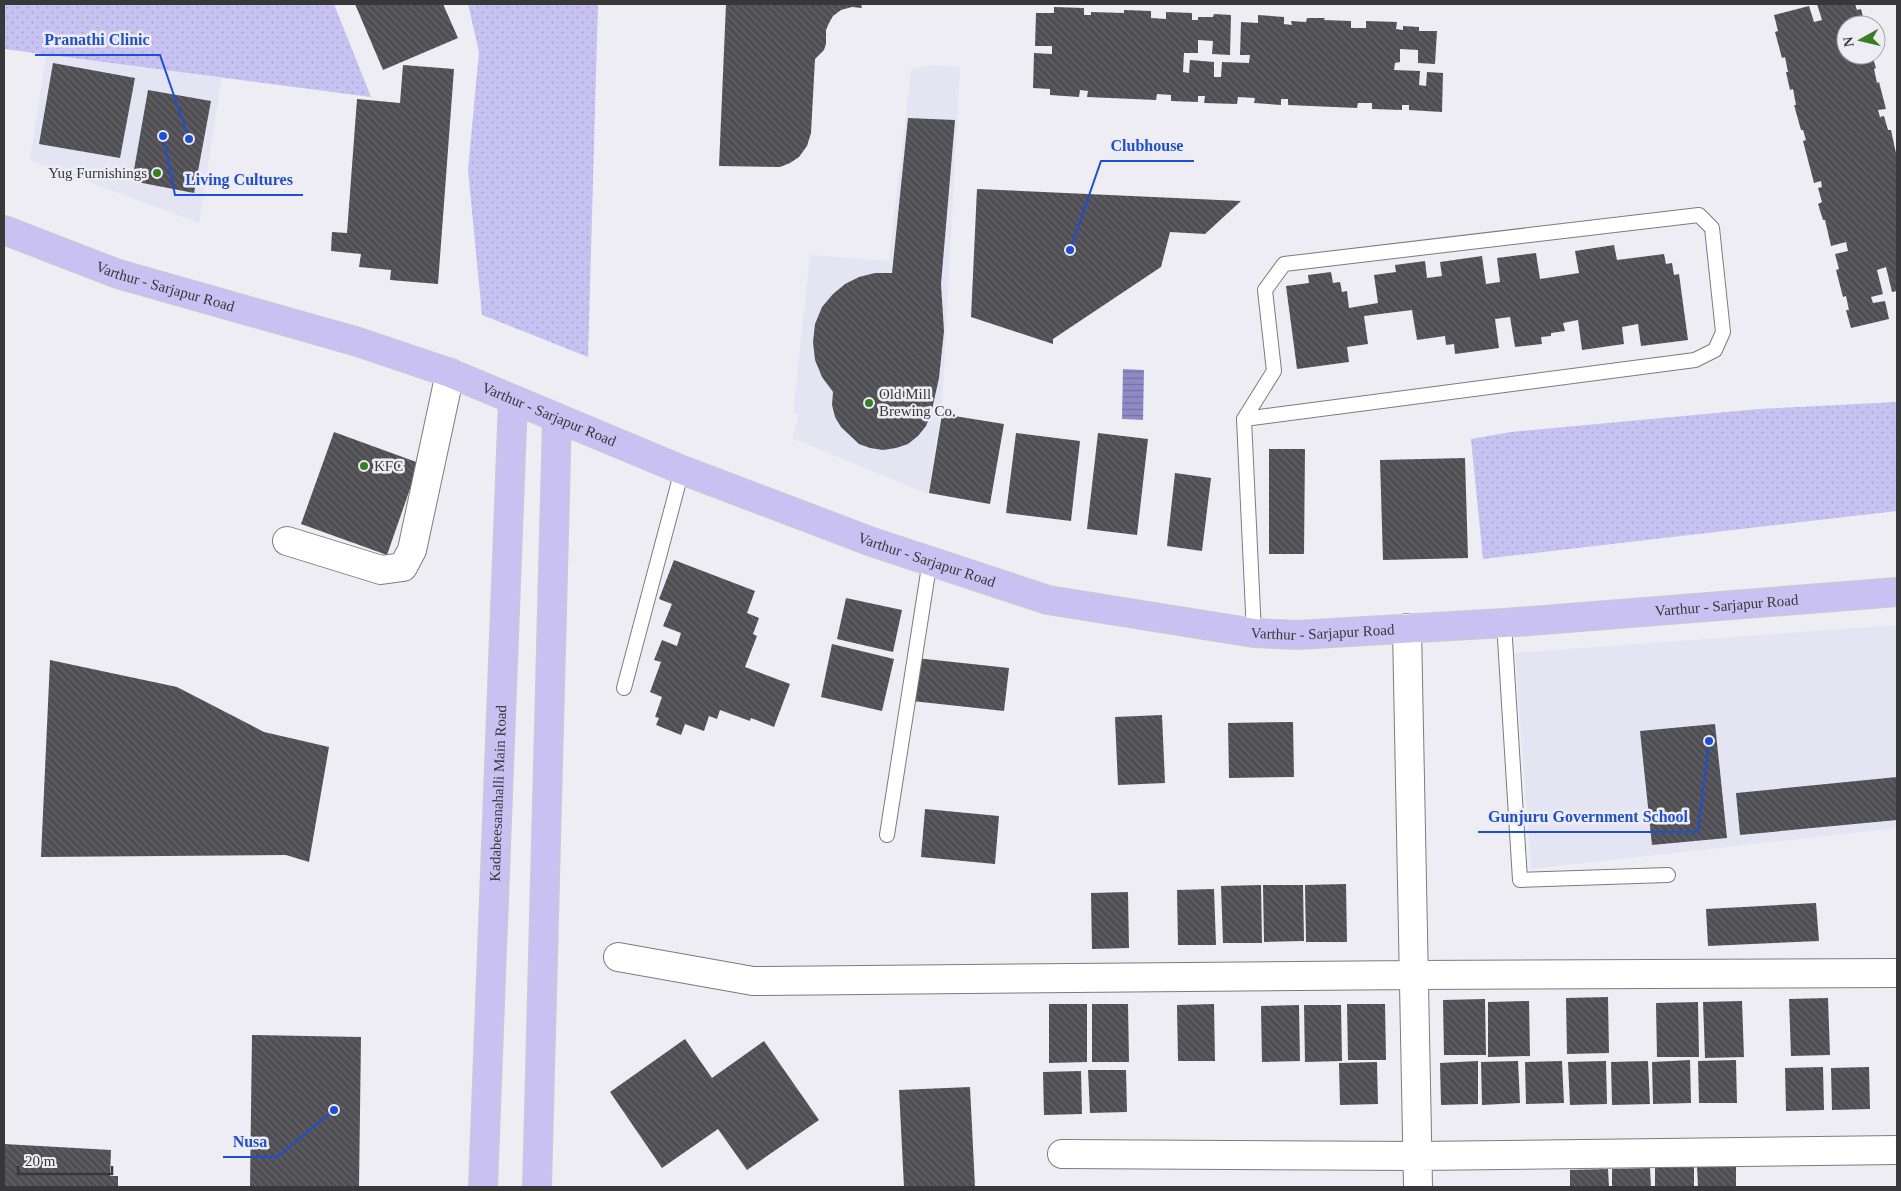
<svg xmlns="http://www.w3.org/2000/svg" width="1901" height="1191" font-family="'Times New Roman',serif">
<defs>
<pattern id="grass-dots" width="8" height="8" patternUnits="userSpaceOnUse" patternTransform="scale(1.25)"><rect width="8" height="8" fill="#c7c2f1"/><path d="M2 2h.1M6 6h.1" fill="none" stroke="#aca7cf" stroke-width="1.8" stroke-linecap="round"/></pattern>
<pattern id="water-rules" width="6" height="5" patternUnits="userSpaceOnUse" patternTransform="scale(1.25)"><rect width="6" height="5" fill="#9089c6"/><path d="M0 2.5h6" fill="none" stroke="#7771a2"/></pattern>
<pattern id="building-back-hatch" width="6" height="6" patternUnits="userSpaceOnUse" patternTransform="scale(1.25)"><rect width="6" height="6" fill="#4e4e53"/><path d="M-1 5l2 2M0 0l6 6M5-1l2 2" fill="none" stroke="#65656a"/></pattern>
</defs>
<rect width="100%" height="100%" fill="#eeedf3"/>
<path fill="#e5e4f2" d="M 46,55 L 222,78 L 199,223 L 30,160 Z
M 932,65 L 960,67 L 942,405 L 928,494 L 792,438 L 799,415 L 793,413 L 810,255 L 889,261 L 911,70 Z
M 1897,625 L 1897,828 L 1531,869 L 1515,653 Z"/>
<path fill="url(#grass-dots)" d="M 4,4 L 334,4 L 371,97 L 4,49 Z
M 468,4 L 598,4 L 588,357 L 482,315 L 468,170 L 479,52 Z
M 1897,402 L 1897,511 L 1483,559 L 1471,439 L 1511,432 L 1759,409 Z"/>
<path fill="url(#water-rules)" d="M 1123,369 L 1144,370 L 1143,420 L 1122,419 Z"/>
<path fill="url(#building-back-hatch)" d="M 355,4 L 443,4 L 458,38 L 383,70 Z
M 726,4 L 861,4 L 862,8 L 852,7 L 841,10 L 833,16 L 829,23 L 826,30 L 826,44 L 824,50 L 815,59 L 811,133 L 807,146 L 799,157 L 790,163 L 780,167 L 719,166 Z
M 1817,4 L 1855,4 L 1857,10 L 1861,9 L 1865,25 L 1846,25 L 1846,55 L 1872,55 L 1876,68 L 1874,69 L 1877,83 L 1879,82 L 1886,109 L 1878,110 L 1880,117 L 1884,116 L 1888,130 L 1891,130 L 1897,158 L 1897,291 L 1892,292 L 1886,267 L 1877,270 L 1883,294 L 1871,297 L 1873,303 L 1885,301 L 1889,319 L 1851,328 L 1846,310 L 1849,310 L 1846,296 L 1843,297 L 1836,270 L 1839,269 L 1835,254 L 1848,251 L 1846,242 L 1831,246 L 1825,220 L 1823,220 L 1818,204 L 1822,202 L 1818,188 L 1822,187 L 1821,181 L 1814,183 L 1803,141 L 1806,140 L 1803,130 L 1801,130 L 1794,105 L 1796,105 L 1793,89 L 1790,90 L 1786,72 L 1788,72 L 1785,57 L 1782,58 L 1775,32 L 1778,31 L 1774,15 L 1809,6 L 1814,22 L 1822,20 Z
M 1054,7 L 1084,8 L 1084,15 L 1091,15 L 1091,12 L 1124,13 L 1124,10 L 1151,11 L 1151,18 L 1166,19 L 1166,12 L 1192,13 L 1192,20 L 1198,20 L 1198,17 L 1213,17 L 1214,14 L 1231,15 L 1230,55 L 1212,54 L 1213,41 L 1198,40 L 1198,53 L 1184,53 L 1183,72 L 1189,73 L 1190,60 L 1214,62 L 1214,77 L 1221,77 L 1222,62 L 1249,63 L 1250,55 L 1240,55 L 1241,22 L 1258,23 L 1258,15 L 1284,17 L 1284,24 L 1292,25 L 1291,21 L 1306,22 L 1307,18 L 1325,18 L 1324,20 L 1351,21 L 1351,28 L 1366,28 L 1366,21 L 1397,22 L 1396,29 L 1403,30 L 1403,26 L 1419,27 L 1419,31 L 1437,31 L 1435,64 L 1418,63 L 1418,50 L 1400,49 L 1400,62 L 1395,63 L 1394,70 L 1420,71 L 1419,85 L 1426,86 L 1427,72 L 1443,73 L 1442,112 L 1409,110 L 1409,105 L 1402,105 L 1402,110 L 1372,109 L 1372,103 L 1358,103 L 1357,108 L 1288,105 L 1288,99 L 1281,99 L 1281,105 L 1254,103 L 1255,98 L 1238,97 L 1237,104 L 1204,103 L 1205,96 L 1198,96 L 1198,102 L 1171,101 L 1171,95 L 1157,94 L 1156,100 L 1087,97 L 1088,91 L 1080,90 L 1079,97 L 1050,95 L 1050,89 L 1033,88 L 1034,53 L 1052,54 L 1052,46 L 1035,46 L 1036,13 L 1054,13 Z
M 53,63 L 135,78 L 120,158 L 39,144 Z
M 403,65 L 454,69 L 438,284 L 390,280 L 391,270 L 359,267 L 361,254 L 331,251 L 332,232 L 347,233 L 357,99 L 400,103 Z
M 148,90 L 211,101 L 194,193 L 132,181 Z
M 908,118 L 955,120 L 941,284 L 944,331 L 939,378 L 931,414 L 926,426 L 918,436 L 908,444 L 896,448 L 883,450 L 870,448 L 859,444 L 841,427 L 835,417 L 832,405 L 833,392 L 822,377 L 815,360 L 813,342 L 815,324 L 822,307 L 833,294 L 845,284 L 859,277 L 875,273 L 892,273 Z
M 977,189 L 1241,201 L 1205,234 L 1170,232 L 1161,267 L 1053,339 L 1053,344 L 971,317 Z
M 1614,245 L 1617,260 L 1664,254 L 1666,264 L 1672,263 L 1674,275 L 1679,274 L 1688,340 L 1641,346 L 1638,324 L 1622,327 L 1624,344 L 1582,350 L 1578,320 L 1563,323 L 1565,331 L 1551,333 L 1551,336 L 1541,337 L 1542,344 L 1515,347 L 1510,317 L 1495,319 L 1499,348 L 1455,354 L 1454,344 L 1446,345 L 1445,336 L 1417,340 L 1412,310 L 1364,316 L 1368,344 L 1347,347 L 1349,362 L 1297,369 L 1286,286 L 1309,283 L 1308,275 L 1331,272 L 1333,283 L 1340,282 L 1342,292 L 1347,291 L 1349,308 L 1378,303 L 1374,275 L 1396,272 L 1395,265 L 1425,261 L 1427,278 L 1442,276 L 1440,262 L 1482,256 L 1486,284 L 1500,282 L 1497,258 L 1536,253 L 1540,279 L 1579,273 L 1575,251 Z
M 942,414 L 1004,424 L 990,504 L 929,493 Z
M 334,432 L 419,463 L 387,555 L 301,524 Z
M 1016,433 L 1080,441 L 1071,521 L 1006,513 Z
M 1098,433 L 1148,439 L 1137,535 L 1087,529 Z
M 1269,449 L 1305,449 L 1304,554 L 1269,554 Z
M 1465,458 L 1468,558 L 1383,560 L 1380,460 Z
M 1175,473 L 1211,478 L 1202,551 L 1167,546 Z
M 674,560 L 755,591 L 747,613 L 759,618 L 753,634 L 757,636 L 745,667 L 790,684 L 774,727 L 751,718 L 750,721 L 720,710 L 717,719 L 709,716 L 704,731 L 685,724 L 681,735 L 656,725 L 659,718 L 655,717 L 662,697 L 650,692 L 661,662 L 654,660 L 662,640 L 677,646 L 681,633 L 663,626 L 672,604 L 659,599 Z
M 846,598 L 902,610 L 893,652 L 837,639 Z
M 832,644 L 894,659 L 882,711 L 821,697 Z
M 916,658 L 1009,668 L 1004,711 L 912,701 Z
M 50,660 L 177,687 L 264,732 L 329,747 L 309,862 L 286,855 L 41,857 Z
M 1162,715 L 1165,783 L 1118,785 L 1115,717 Z
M 1293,722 L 1294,777 L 1229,778 L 1228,723 Z
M 1715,724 L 1727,838 L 1652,845 L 1640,731 Z
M 1897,777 L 1897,820 L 1740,835 L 1736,793 Z
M 925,809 L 999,816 L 995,864 L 921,857 Z
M 1346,884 L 1347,942 L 1306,942 L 1305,885 Z
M 1261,885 L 1262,943 L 1223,943 L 1221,886 Z
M 1263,885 L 1303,885 L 1304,941 L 1264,942 Z
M 1214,889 L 1216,945 L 1178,945 L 1177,890 Z
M 1128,892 L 1129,948 L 1092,949 L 1091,893 Z
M 1816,903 L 1819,941 L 1708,946 L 1706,909 Z
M 1608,997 L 1609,1053 L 1567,1054 L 1566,998 Z
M 1828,998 L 1830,1055 L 1791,1056 L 1789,999 Z
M 1485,999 L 1486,1055 L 1444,1055 L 1443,1000 Z
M 1529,1001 L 1530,1056 L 1488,1057 L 1488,1002 Z
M 1742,1001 L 1744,1057 L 1705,1058 L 1703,1002 Z
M 1698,1002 L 1699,1057 L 1657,1057 L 1656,1003 Z
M 1049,1004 L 1087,1004 L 1087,1062 L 1049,1063 Z
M 1092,1004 L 1128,1004 L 1129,1062 L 1092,1062 Z
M 1214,1004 L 1215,1061 L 1178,1061 L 1177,1005 Z
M 1347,1004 L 1385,1004 L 1386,1060 L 1348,1060 Z
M 1299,1005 L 1300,1061 L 1262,1062 L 1261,1006 Z
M 1304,1005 L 1341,1005 L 1342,1061 L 1305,1062 Z
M 252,1035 L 361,1037 L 359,1187 L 250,1187 Z
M 685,1039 L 712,1078 L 764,1041 L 819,1120 L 747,1170 L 718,1129 L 662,1168 L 610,1092 Z
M 1690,1060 L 1691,1103 L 1653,1104 L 1652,1062 Z
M 1736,1060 L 1737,1103 L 1699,1103 L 1698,1061 Z
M 1478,1061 L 1478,1104 L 1441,1105 L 1440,1063 Z
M 1518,1061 L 1520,1103 L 1482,1105 L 1481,1062 Z
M 1562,1061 L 1564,1103 L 1526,1104 L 1525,1062 Z
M 1606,1061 L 1607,1104 L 1570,1105 L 1568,1062 Z
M 1648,1061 L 1650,1104 L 1612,1105 L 1611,1062 Z
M 1377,1062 L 1378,1104 L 1340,1105 L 1339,1063 Z
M 1823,1067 L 1824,1110 L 1786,1111 L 1785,1068 Z
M 1869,1067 L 1870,1109 L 1832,1110 L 1831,1068 Z
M 1088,1070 L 1126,1070 L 1127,1112 L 1090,1113 Z
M 1081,1071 L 1082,1114 L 1044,1115 L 1043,1072 Z
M 970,1087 L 975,1187 L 904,1187 L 899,1090 Z
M 4,1144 L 111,1150 L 110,1176 L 118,1176 L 118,1187 L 4,1187 Z
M 1694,1166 L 1694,1187 L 1655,1187 L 1655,1167 Z
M 1697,1166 L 1736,1166 L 1736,1187 L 1698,1187 Z
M 1650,1168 L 1651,1187 L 1612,1187 L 1612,1169 Z
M 1608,1169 L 1609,1187 L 1570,1187 L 1570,1170 Z"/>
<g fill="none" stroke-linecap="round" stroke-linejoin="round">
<g stroke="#7b7b80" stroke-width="16">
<path id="lane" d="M 1244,419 L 1695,360 L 1715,350 L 1723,332 L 1712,228 L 1699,215 L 1284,264 L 1265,290 L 1274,371 L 1244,419 L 1254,633
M 1504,623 L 1520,880 L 1668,875
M 624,688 L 682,470
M 887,835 L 930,560"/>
</g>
<g stroke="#7b7b80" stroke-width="30">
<path id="street" d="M 287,541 L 381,570 L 403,567 L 412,550 L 450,373
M 1407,628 L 1418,1187
M 618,957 L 753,981 L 1414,975 L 1897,973
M 1062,1154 L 1417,1156 L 1897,1150"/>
</g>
<g stroke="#cbcbcc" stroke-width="30">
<g id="primary">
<path id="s1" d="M 4,230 L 118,274 L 358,342 L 450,373 L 682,470 L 872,542 L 1048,600 L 1254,633 L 1297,635 L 1504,623 L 1897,592"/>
<path id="s2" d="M 483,1187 L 513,400"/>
<path d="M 537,1187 L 557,418"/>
</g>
</g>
<use href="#lane" stroke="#fff" stroke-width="14"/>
<use href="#street" stroke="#fff" stroke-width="28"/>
<use href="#primary" stroke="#c8c1f1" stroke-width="28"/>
</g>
<g fill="#387e23" stroke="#eeedf3" stroke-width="2">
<circle cx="157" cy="173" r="5"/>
<circle cx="869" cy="403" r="5"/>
<circle cx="364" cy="466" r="5"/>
</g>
<g text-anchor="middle" stroke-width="5" stroke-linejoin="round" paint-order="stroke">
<g font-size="15" fill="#38383a" stroke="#eeedf3" text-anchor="start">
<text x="147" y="178" text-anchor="end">Yug Furnishings</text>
<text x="879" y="399">Old Mill<tspan x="879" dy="17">Brewing Co.</tspan></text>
<text x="374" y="471">KFC</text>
</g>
<g font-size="15" fill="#38383a" stroke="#eeedf3">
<text dy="5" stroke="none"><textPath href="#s1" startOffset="171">Varthur - Sarjapur Road</textPath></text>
<text dy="5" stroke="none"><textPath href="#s1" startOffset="576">Varthur - Sarjapur Road</textPath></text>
<text dy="5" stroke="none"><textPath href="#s1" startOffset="981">Varthur - Sarjapur Road</textPath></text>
<text dy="5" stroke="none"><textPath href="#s1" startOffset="1791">Varthur - Sarjapur Road</textPath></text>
<text dy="5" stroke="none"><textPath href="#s1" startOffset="1386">Varthur - Sarjapur Road</textPath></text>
<text dy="5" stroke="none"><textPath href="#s2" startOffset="394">Kadabeesanahalli Main Road</textPath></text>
</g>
</g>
<path fill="none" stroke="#1d4ed8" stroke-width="2" d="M189 139L160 55H35M1070 250L1101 161H1194M163 136L175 195H303M1709 741L1698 832H1478M334 1110L277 1157H223"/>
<g fill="#1d4ed8" stroke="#eeedf3" stroke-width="2">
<circle cx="189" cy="139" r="5"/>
<circle cx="1070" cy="250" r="5"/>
<circle cx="163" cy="136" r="5"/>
<circle cx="1709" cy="741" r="5"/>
<circle cx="334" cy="1110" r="5"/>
</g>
<g font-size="16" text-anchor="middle" font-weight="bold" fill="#1d4ed8" stroke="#eeedf3" stroke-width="5" stroke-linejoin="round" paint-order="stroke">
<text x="97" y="45">Pranathi Clinic</text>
<text x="1147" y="151">Clubhouse</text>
<text x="239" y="185">Living Cultures</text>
<text x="1588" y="822">Gunjuru Government School</text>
<text x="250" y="1147">Nusa</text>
</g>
<rect width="1901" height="1191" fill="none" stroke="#38383a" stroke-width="10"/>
<g transform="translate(1861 40) rotate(262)"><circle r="24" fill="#eeedf3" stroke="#a5a5a9"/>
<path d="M0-4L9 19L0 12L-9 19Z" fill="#387e23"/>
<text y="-8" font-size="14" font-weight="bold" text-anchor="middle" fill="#38383a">N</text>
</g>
<path d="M18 1166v8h94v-8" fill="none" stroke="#38383a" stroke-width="2.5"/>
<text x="25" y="1166" font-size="15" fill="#38383a" stroke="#eeedf3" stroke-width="4" paint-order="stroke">20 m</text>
</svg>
